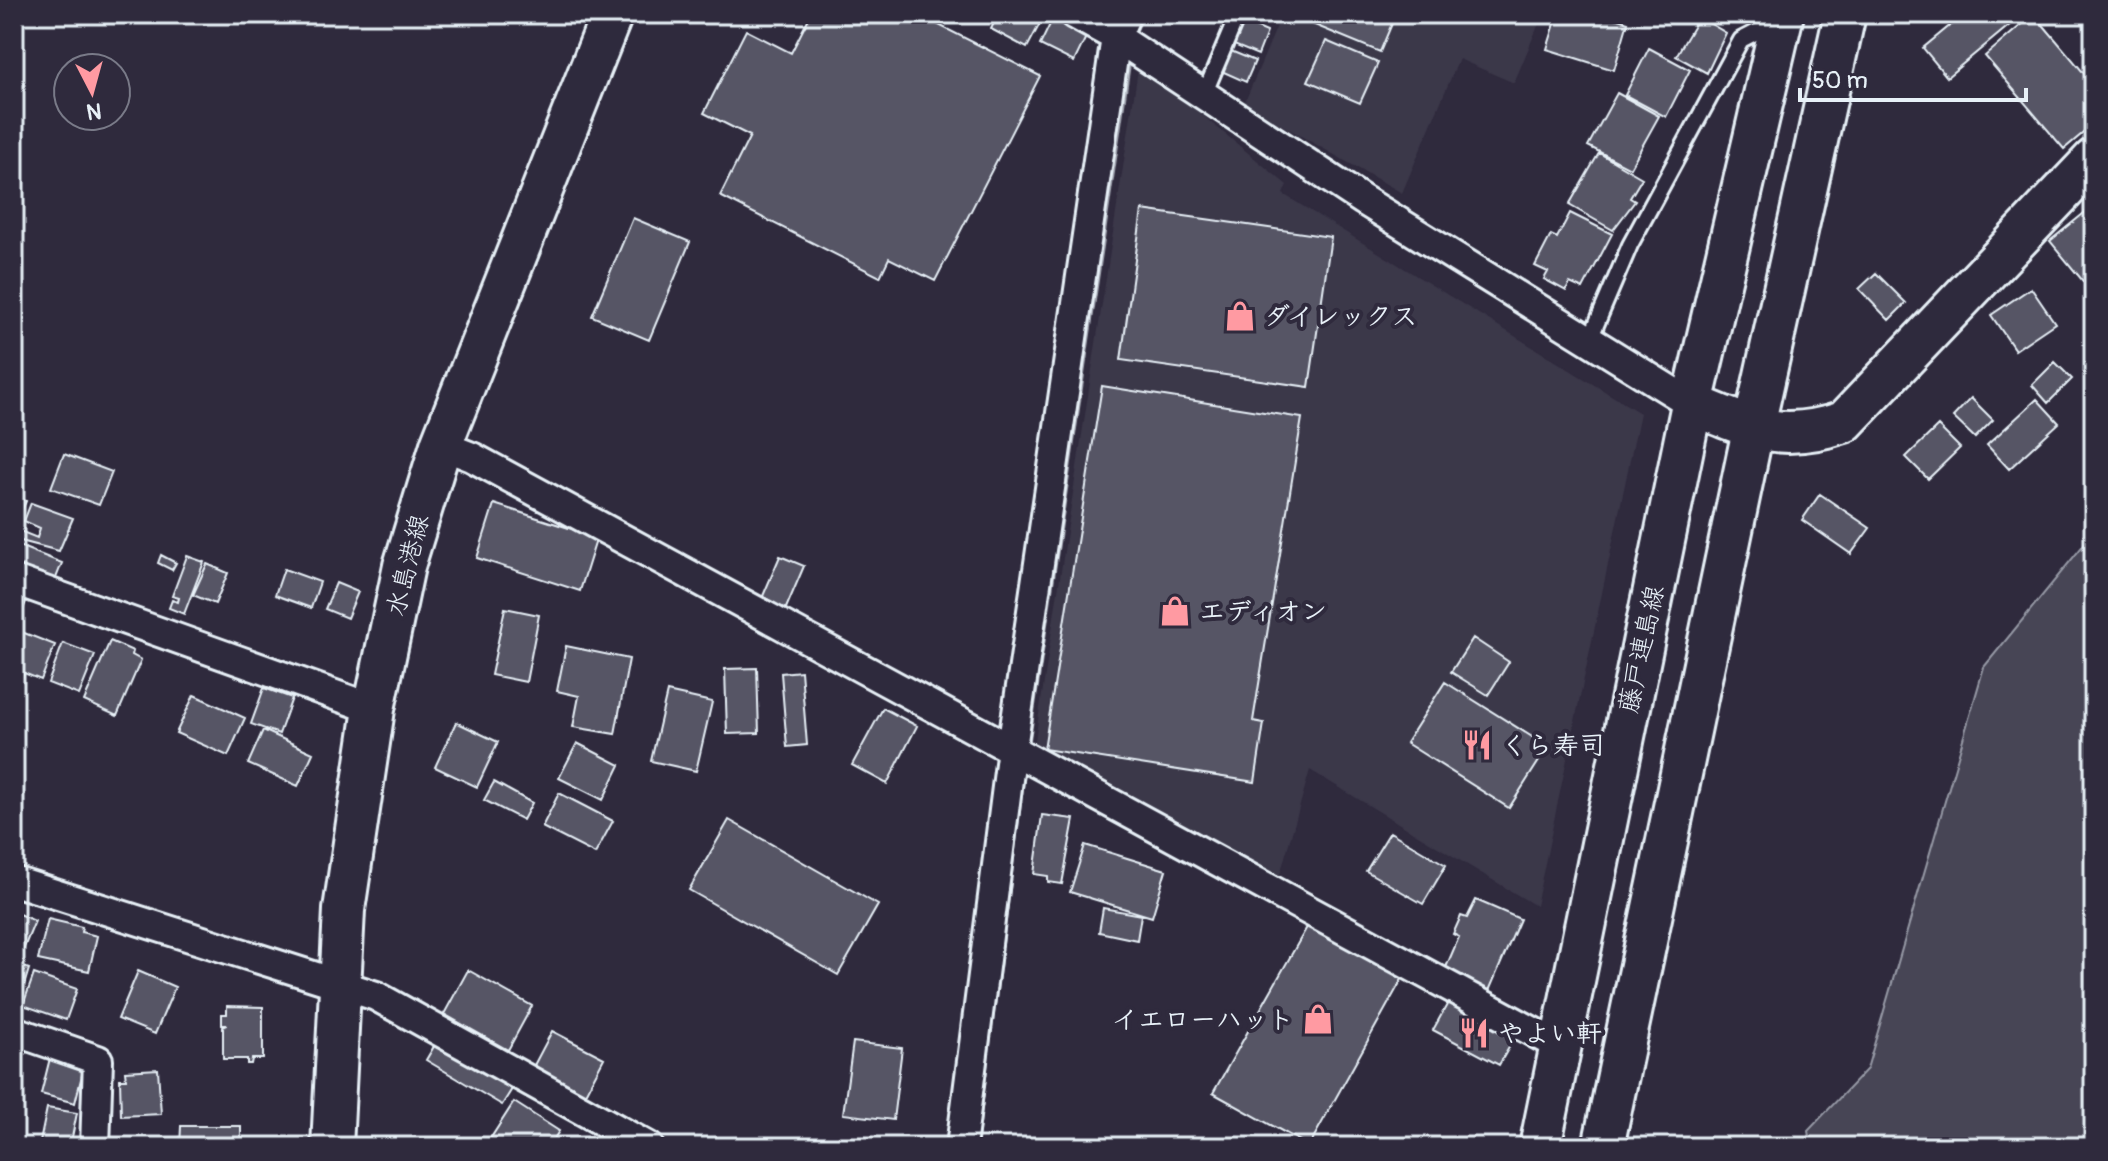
<svg xmlns="http://www.w3.org/2000/svg" width="2108" height="1161" font-family="Pangolin,'Klee One',sans-serif">
<rect width="100%" height="100%" fill="#2f2a3d"/>
<filter id="ink" filterUnits="userSpaceOnUse"><feTurbulence type="fractalNoise" baseFrequency=".0125" numOctaves="2"/><feDisplacementMap in="SourceGraphic" scale="16" xChannelSelector="R" yChannelSelector="G"/><feConvolveMatrix kernelMatrix="1 2 1 2 8 2 1 2 1" color-interpolation-filters="sRGB"/></filter>
<g filter="url(#ink)">
<path fill="#3b3749" d="M 1282,14 L 1543,14 L 1514,83 L 1459,59 L 1402,193 L 1244,104 Z
M 1139,63 L 1287,185 L 1283,194 L 1640,413 L 1536,906 L 1310,770 L 1277,885 L 1034,747 Z"/>
<path fill="#464455" stroke="#979aa6" stroke-width="2" d="M 2094,532 L 2094,1147 L 1811,1147 L 1808,1131 L 1867,1069 L 1984,667 Z"/>
<path fill="#696978" stroke="#9c9fab" stroke-width="2" d="M 1134,14 L 1144,14 L 1134,37 L 1024,780 L 977,1147 L 967,1147 Z"/>
<path fill="#575565" stroke="#e8f1f8" stroke-width="2" d="M 811,14 L 917,14 L 1040,76 L 935,281 L 889,258 L 880,277 L 720,196 L 750,136 L 704,113 L 746,30 L 791,53 Z
M 998,14 L 1045,14 L 1027,48 L 991,29 Z
M 1252,14 L 1272,14 L 1269,21 Z
M 1288,14 L 1396,14 L 1380,52 Z
M 1558,14 L 1600,14 L 1628,22 L 1614,70 L 1547,49 Z
M 1964,14 L 2023,14 L 1947,77 L 1923,48 Z
M 2034,14 L 2094,85 L 2094,124 L 2064,149 L 1985,56 Z
M 1699,17 L 1726,33 L 1707,73 L 1676,56 Z
M 1053,18 L 1087,35 L 1074,62 L 1040,45 Z
M 1239,20 L 1267,32 L 1258,55 L 1229,43 Z
M 1326,41 L 1378,63 L 1360,103 L 1308,81 Z
M 1649,48 L 1690,70 L 1666,117 L 1625,95 Z
M 1226,49 L 1255,61 L 1246,82 L 1217,69 Z
M 1617,93 L 1659,116 L 1630,168 L 1588,146 Z
M 1599,153 L 1642,178 L 1630,198 L 1635,201 L 1613,230 L 1569,205 Z
M 2094,205 L 2094,280 L 2087,286 L 2050,241 Z
M 1142,210 L 1331,237 L 1309,387 L 1121,360 Z
M 1570,213 L 1612,234 L 1583,289 L 1570,283 L 1566,291 L 1544,279 L 1548,272 L 1535,266 L 1551,235 L 1557,238 Z
M 633,218 L 690,242 L 649,340 L 592,316 Z
M 1876,273 L 1906,303 L 1889,320 L 1859,289 Z
M 2031,288 L 2055,323 L 2015,350 L 1991,315 Z
M 2055,362 L 2072,379 L 2048,403 L 2032,385 Z
M 1102,386 L 1302,418 L 1253,721 L 1264,723 L 1255,782 L 1044,749 Z
M 1971,398 L 1993,420 L 1975,438 L 1953,417 Z
M 2037,399 L 2059,423 L 2009,469 L 1987,445 Z
M 1938,426 L 1960,448 L 1928,479 L 1906,457 Z
M 64,454 L 112,472 L 99,505 L 51,488 Z
M 1820,494 L 1870,528 L 1851,554 L 1802,520 Z
M 14,496 L 26,501 L 14,528 Z
M 31,503 L 73,518 L 59,551 L 17,540 L 20,531 L 37,538 L 40,528 L 24,521 Z
M 494,504 L 597,537 L 580,591 L 477,558 Z
M 14,544 L 62,563 L 52,588 L 14,573 Z
M 161,555 L 176,563 L 172,570 L 158,563 Z
M 187,556 L 204,562 L 184,614 L 169,608 L 172,600 L 178,602 L 179,598 L 172,596 Z
M 780,556 L 804,566 L 784,613 L 760,603 Z
M 207,564 L 228,573 L 215,604 L 193,595 Z
M 284,569 L 320,582 L 311,608 L 275,595 Z
M 336,583 L 358,592 L 347,618 L 325,609 Z
M 14,595 L 27,599 L 18,623 L 14,622 Z
M 505,608 L 539,615 L 526,682 L 491,675 Z
M 14,629 L 55,645 L 41,680 L 24,673 L 20,684 L 14,682 Z
M 1473,638 L 1509,662 L 1488,695 L 1451,672 Z
M 110,641 L 133,651 L 132,655 L 141,660 L 117,716 L 84,701 Z
M 63,643 L 95,655 L 79,695 L 48,683 Z
M 566,646 L 629,659 L 615,734 L 573,727 L 579,696 L 557,691 Z
M 757,668 L 759,733 L 727,734 L 725,669 Z
M 801,671 L 807,745 L 787,747 L 781,673 Z
M 1445,682 L 1548,747 L 1509,808 L 1406,743 Z
M 264,688 L 292,698 L 279,734 L 251,724 Z
M 667,692 L 712,702 L 696,771 L 651,761 Z
M 194,695 L 245,718 L 228,756 L 176,733 Z
M 883,708 L 917,726 L 887,784 L 852,765 Z
M 456,722 L 498,742 L 477,787 L 435,767 Z
M 263,730 L 313,753 L 298,786 L 248,764 Z
M 577,743 L 620,765 L 603,800 L 559,778 Z
M 494,782 L 532,803 L 523,820 L 484,800 Z
M 559,793 L 613,821 L 595,854 L 542,827 Z
M 1042,815 L 1074,819 L 1062,884 L 1048,882 L 1048,876 L 1034,874 Z
M 729,820 L 878,905 L 838,975 L 689,890 Z
M 1390,832 L 1446,865 L 1423,904 L 1366,871 Z
M 1085,845 L 1166,870 L 1152,917 L 1070,892 Z
M 1476,900 L 1520,919 L 1489,991 L 1444,972 L 1459,937 L 1453,934 L 1461,916 L 1467,918 Z
M 1103,908 L 1141,915 L 1137,940 L 1099,932 Z
M 14,912 L 35,921 L 21,955 L 14,952 Z
M 48,919 L 82,927 L 81,932 L 97,936 L 89,971 L 38,960 Z
M 1311,920 L 1406,972 L 1309,1146 L 1213,1093 Z
M 14,964 L 29,969 L 16,1011 L 14,1010 Z
M 468,970 L 532,1006 L 508,1050 L 444,1014 Z
M 138,971 L 175,987 L 155,1034 L 118,1019 Z
M 34,974 L 77,989 L 66,1020 L 23,1005 Z
M 1449,1001 L 1515,1037 L 1499,1065 L 1433,1030 Z
M 227,1006 L 263,1007 L 263,1059 L 252,1059 L 251,1064 L 247,1064 L 247,1059 L 223,1059 L 223,1027 L 227,1025 L 222,1025 L 222,1014 L 227,1014 Z
M 552,1031 L 604,1058 L 584,1096 L 532,1069 Z
M 440,1036 L 517,1081 L 502,1105 L 426,1060 Z
M 853,1042 L 902,1048 L 893,1120 L 843,1114 Z
M 51,1054 L 85,1063 L 75,1103 L 41,1094 Z
M 14,1057 L 24,1060 L 14,1095 Z
M 158,1069 L 161,1114 L 121,1116 L 120,1079 L 126,1079 L 125,1071 Z
M 514,1102 L 559,1131 L 549,1147 L 485,1147 Z
M 14,1106 L 20,1107 L 14,1135 Z
M 47,1108 L 77,1113 L 70,1147 L 39,1147 Z
M 181,1126 L 241,1126 L 241,1147 L 180,1147 Z
M 847,1143 L 883,1147 L 846,1147 Z"/>
<g fill="none" stroke-linecap="round" stroke-linejoin="round">
<g stroke="#e8f1f8" stroke-width="20">
<path id="lane" d="M 1203,97 L 1238,14
M 1590,339 L 1630,245 L 1741,40 L 1774,23"/>
</g>
<g stroke="#e8f1f8" stroke-width="34">
<path id="street" d="M 1074,14 L 1116,37 L 1363,200 L 1692,404
M 441,445 L 472,457 L 1561,1047
M 14,580 L 374,709
M 14,881 L 376,996 L 649,1147
M 14,1031 L 98,1060 L 95,1147
M 961,1147 L 1012,748 L 1116,37 L 1126,14"/>
</g>
<g stroke="#e8f1f8" stroke-width="46">
<path id="secondary" d="M 1692,404 C 1750,428 1781,443 1844,422 L 2094,159
M 332,1147 L 344,910 L 374,709 L 404,566 L 441,445 L 612,14
M 1540,1147 L 1692,404 L 1783,14
M 1603,1147 L 1753,430 L 1845,14"/>
</g>
<use href="#lane" stroke="#2f2a3d" stroke-width="14"/>
<use href="#street" stroke="#2f2a3d" stroke-width="28"/>
<use href="#secondary" stroke="#2f2a3d" stroke-width="40"/>
</g>
</g>
<defs>
<g id="shop-bare" transform="scale(2.4)"><path d="M-5-2.5h2.3a2.7 3.5 0 0 1 5.4 0H5L5.5 6h-11ZM-1.5-2.5h3a1.5 2.3 0 0 0-3 0Z" fill="#ff9aa2" stroke="#2f2a3d" stroke-width="2.5" paint-order="stroke"/></g>
<g id="restaurant-bare" transform="scale(2.4)"><path d="M-5-6h1v4h1v-4h1v4h1v-4h1v5L-1.5 .5V6h-2V.5L-5-1ZM5-6V6H3V1.5H1.5Q1.5-4 5-6Z" fill="#ff9aa2" stroke="#2f2a3d" stroke-width="2.5" paint-order="stroke"/></g>
</defs>
<g fill-rule="evenodd">
<use href="#shop-bare" x="1240" y="316"/>
<use href="#shop-bare" x="1175" y="611"/>
<use href="#restaurant-bare" x="1477" y="745"/>
<use href="#shop-bare" x="1318" y="1019"/>
<use href="#restaurant-bare" x="1474" y="1033"/>
</g>
<g text-anchor="middle" stroke-width="8" stroke-linejoin="round" paint-order="stroke">
<g font-size="26" font-weight="bold" fill="#e8f1f8" stroke="#2f2a3d" text-anchor="start">
<text x="1264" y="325">ダイレックス</text>
<text x="1199" y="620">エディオン</text>
<text x="1501" y="754">くら寿司</text>
<text x="1294" y="1028" text-anchor="end">イエローハット</text>
<text x="1498" y="1042">やよい軒</text>
</g>
<g font-size="26" fill="#e8f1f8" stroke="#2f2a3d">
<text transform="translate(407 565) rotate(-76)" y="9">水島港線</text>
<text transform="translate(1641 649) rotate(-78)" y="9">藤戸連島線</text>
</g>
</g>
<rect width="2108" height="1161" fill="none" stroke="#2f2a3d" stroke-width="48"/>
<rect x="24" y="24" width="2060" height="1113" fill="none" stroke="#e8f1f8" stroke-width="3" filter="url(#ink)"/>
<g transform="translate(92 92) rotate(174)"><circle r="38" fill="#2f2a3d" stroke="#797a88" stroke-width="2"/>
<path d="M0-6L14 30L0 20L-14 30Z" fill="#ff9aa2"/>
<text y="-12" font-size="22" font-weight="bold" text-anchor="middle" fill="#e8f1f8">N</text>
</g>
<path d="M1800 88v12h226v-12" fill="none" stroke="#e8f1f8" stroke-width="4"/>
<text x="1812" y="88" font-size="24" fill="#e8f1f8" stroke="#2f2a3d" stroke-width="6" paint-order="stroke">50 m</text>
</svg>
